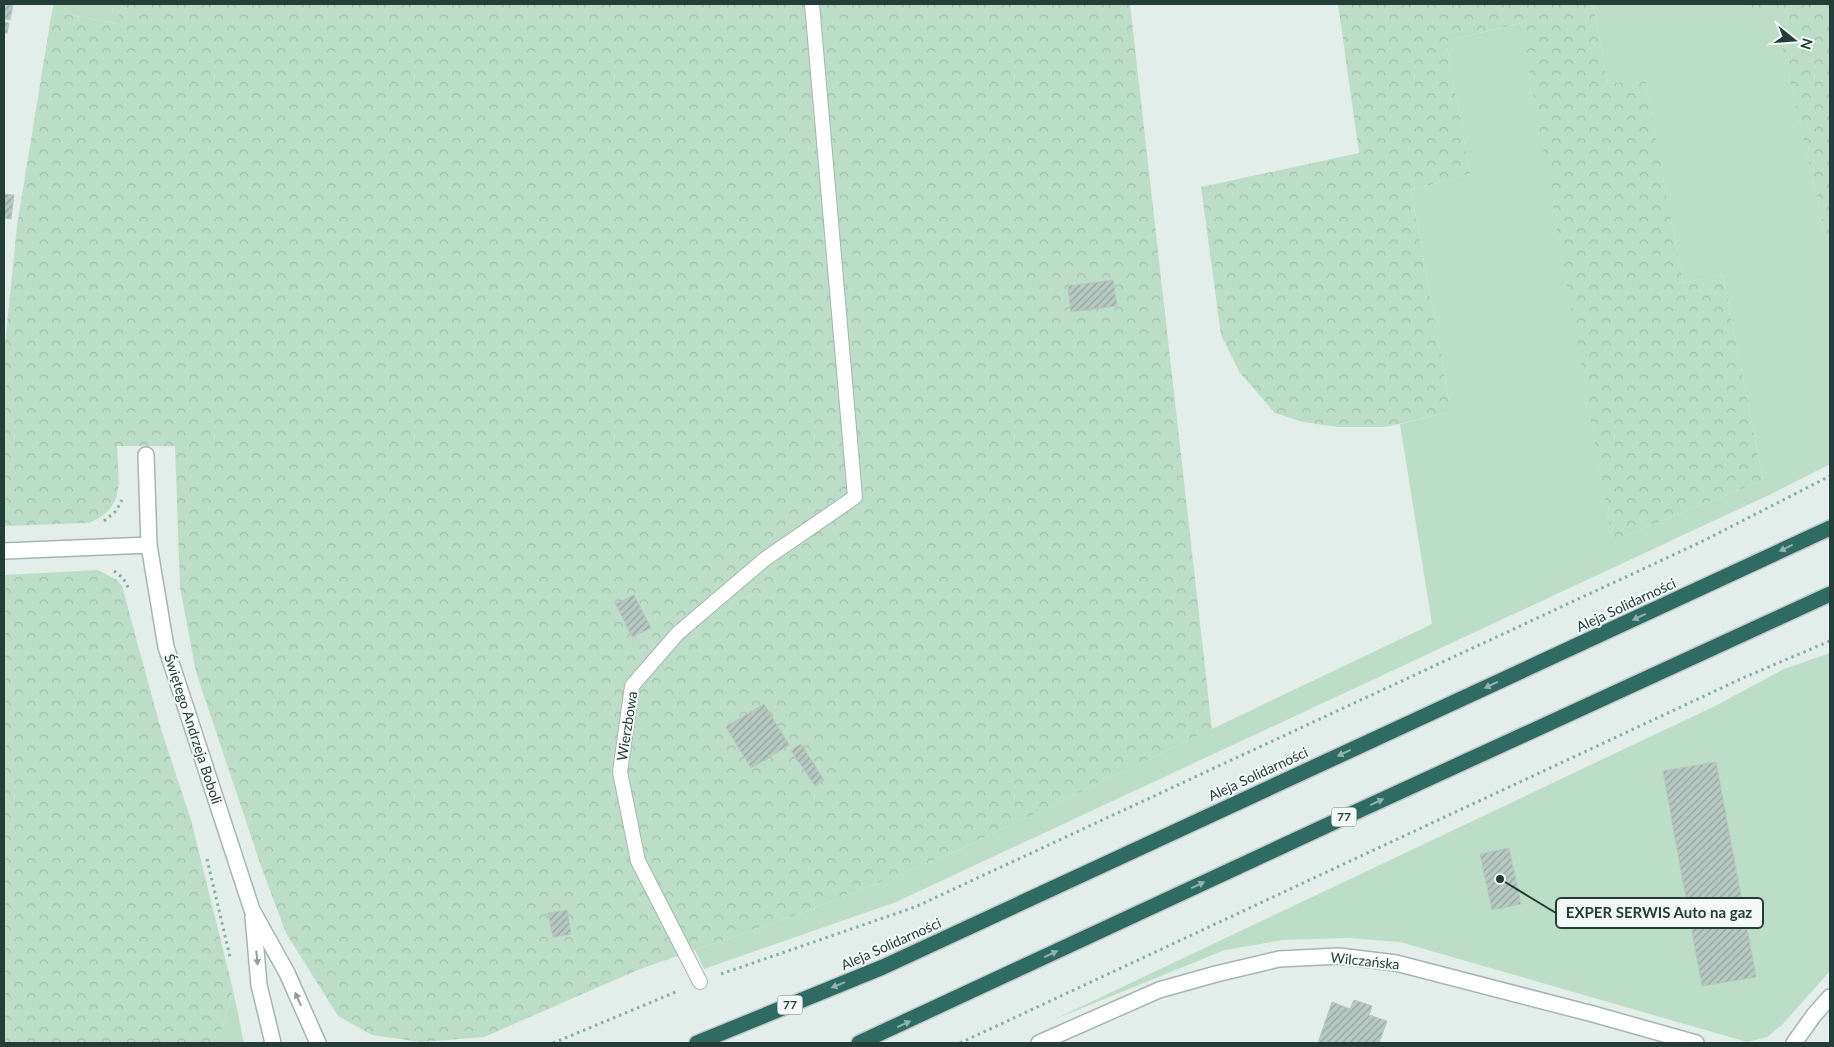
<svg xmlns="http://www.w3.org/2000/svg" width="1834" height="1047" font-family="Lato,sans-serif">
<defs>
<pattern id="forest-crowns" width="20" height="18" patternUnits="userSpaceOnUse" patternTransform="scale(1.25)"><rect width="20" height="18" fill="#bcdec8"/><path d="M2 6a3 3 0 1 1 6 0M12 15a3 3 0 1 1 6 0" fill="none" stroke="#a1c0ad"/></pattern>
<pattern id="building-hatch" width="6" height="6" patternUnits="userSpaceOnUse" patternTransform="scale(1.25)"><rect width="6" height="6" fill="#b8c8c3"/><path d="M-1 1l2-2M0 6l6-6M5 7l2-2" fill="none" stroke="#95a49f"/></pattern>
</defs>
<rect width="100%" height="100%" fill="#e3ede9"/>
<path fill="#bcdec8" d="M 54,4 L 122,4 L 118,24 L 52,11 Z
M 1593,4 L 1749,4 L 1750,10 L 1773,5 L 1830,255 L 1830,464 L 1769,495 L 896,902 L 704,969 L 695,950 L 810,910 L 948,855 L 1432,624 L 1400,424 L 1451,412 L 1411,190 L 1470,174 L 1446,41 L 1522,23 L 1612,541 L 1763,480 L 1723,275 L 1683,283 L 1645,80 L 1608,84 Z
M 1830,653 L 1830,971 L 1782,1025 L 1767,1037 L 1747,1042 L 1400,942 L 1348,938 L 1283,940 L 1225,950 L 1055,1019 L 1715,706 L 1784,669 Z
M 233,990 L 244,1043 L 218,1043 Z"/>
<path fill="url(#forest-crowns)" d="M 122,4 L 1130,4 L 1212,729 L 948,855 L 810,910 L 640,969 L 484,1037 L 421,1042 L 372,1035 L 338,1016 L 286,933 L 263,872 L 196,672 L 180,587 L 175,446 L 117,446 C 118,481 127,507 89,523 L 4,526 L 4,354 L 17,226 L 52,11 L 117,24 Z
M 1338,4 L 1593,4 L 1608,84 L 1645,79 L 1683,283 L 1723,275 L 1763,480 L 1612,541 L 1521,23 L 1446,41 L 1470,174 L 1411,190 L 1451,412 L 1385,427 L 1338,427 L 1303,422 L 1275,413 L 1240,373 L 1221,335 L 1201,187 L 1359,153 Z
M 1749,4 L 1829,4 L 1830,10 L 1830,255 L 1773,6 L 1750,10 Z
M 98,570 L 117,580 L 122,586 L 160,726 L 191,820 L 233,990 L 218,1043 L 4,1043 L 4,575 Z"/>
<path fill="url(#building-hatch)" stroke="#b6c6c1" d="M 4,4 L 13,4 L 10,20 L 4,19 Z
M 4,22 L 9,23 L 7,33 L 4,33 Z
M 4,194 L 14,195 L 11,219 L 4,218 Z
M 1113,280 L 1117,306 L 1071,312 L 1068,286 Z
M 634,595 L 651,628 L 632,637 L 616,604 Z
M 764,704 L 789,745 L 751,768 L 726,727 Z
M 801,744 L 824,780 L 815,786 L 791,750 Z
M 1716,762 L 1756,977 L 1702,986 L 1663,771 Z
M 1509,848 L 1521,904 L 1492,910 L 1480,854 Z
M 567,910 L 571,934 L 553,937 L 548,913 Z
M 1354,1000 L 1372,1006 L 1369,1015 L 1387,1021 L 1379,1043 L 1318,1043 L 1332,1002 L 1350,1009 Z"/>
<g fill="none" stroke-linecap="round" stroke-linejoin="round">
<g stroke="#a6b5b1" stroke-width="16">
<path id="lane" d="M 700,982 L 638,861 L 620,772 L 632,686 L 678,633 L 765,559 L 855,497 L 812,4"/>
</g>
<g stroke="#a6b5b1" stroke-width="18">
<path id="street" d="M 146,455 L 149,545
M 4,551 L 149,545 L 166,647 L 252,910 L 287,973 L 318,1043
M 253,916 L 259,985 L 273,1043
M 1039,1043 L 1159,990 L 1216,974 L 1279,959 L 1339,956 L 1396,963 L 1593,1014 L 1696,1043
M 1794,1043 L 1814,1015 L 1830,997"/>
</g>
<g stroke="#c1c9c8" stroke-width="18">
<path id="highway" d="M 697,1043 L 883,967 L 1830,528
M 859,1043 L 1360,810 L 1830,594"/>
</g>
<path stroke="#84b0a6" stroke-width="3" stroke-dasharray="2.5 4" stroke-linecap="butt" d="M 104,521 L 116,511 L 122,500
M 114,571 L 123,578 L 129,589
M 207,859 L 230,957
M 721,974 L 915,907 L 1701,542 L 1830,476
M 553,1043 L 678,991
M 960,1043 L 1745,677 L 1830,641"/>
<use href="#lane" stroke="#fff" stroke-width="14"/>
<use href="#street" stroke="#fff" stroke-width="15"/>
<use href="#highway" stroke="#2f6a63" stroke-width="15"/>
</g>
<defs><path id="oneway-solid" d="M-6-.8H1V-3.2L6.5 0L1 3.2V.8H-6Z" transform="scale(1.25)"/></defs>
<g fill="#92b2ad">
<use href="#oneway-solid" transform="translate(1786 548) rotate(154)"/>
<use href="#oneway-solid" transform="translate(1639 617) rotate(155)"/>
<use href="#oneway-solid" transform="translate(1491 685) rotate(155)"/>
<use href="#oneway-solid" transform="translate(1344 753) rotate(155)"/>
<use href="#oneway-solid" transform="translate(1377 802) rotate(-25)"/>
<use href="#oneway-solid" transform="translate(1198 885) rotate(-25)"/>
<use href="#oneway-solid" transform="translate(1051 954) rotate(-25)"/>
<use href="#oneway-solid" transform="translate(838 985) rotate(158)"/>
<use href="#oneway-solid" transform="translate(904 1024) rotate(-24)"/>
</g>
<g fill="#919e9c">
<use href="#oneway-solid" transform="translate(257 958) rotate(84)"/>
<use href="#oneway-solid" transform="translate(298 999) rotate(-114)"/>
</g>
<g text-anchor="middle" stroke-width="4" stroke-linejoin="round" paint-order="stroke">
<g fill="#f4f9f7" stroke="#627672" stroke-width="1">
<rect x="1331.5" y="807.5" width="25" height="19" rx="4"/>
<rect x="777.5" y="995.5" width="25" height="19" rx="4"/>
</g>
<g font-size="12" font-weight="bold" fill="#233e39">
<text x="1344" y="821">77</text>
<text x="790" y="1009">77</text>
</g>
<g font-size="14" fill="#233e39" stroke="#f4f9f7">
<text transform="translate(1626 605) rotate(-25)" y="5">Aleja Solidarności</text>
<text transform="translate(627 726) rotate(-81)" y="5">Wierzbowa</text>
<text transform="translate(193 729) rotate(72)" y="5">Świętego Andrzeja Boboli</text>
<text transform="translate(1258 774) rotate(-25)" y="5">Aleja Solidarności</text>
<text transform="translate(891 944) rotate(-24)" y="5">Aleja Solidarności</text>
<text transform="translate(1365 961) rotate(6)" y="5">WiIczańska</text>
</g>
</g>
<path fill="none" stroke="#233e39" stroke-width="2" d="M1500 879L1556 913"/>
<circle fill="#233e39" stroke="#f4f9f7" stroke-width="2" cx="1500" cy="879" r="5"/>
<rect fill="#f4f9f7" stroke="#233e39" stroke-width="2" x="1556" y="898" width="207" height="30" rx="5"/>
<g font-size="15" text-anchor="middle" font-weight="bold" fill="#233e39">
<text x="1659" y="918">EXPER SERWIS Auto na gaz</text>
</g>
<rect width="1834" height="1047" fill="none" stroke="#233e39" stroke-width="10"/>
<g transform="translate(1794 40) rotate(107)" stroke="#f4f9f7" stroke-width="4" paint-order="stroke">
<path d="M0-4L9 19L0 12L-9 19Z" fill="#233e39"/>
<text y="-8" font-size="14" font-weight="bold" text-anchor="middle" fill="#233e39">N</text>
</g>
</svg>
